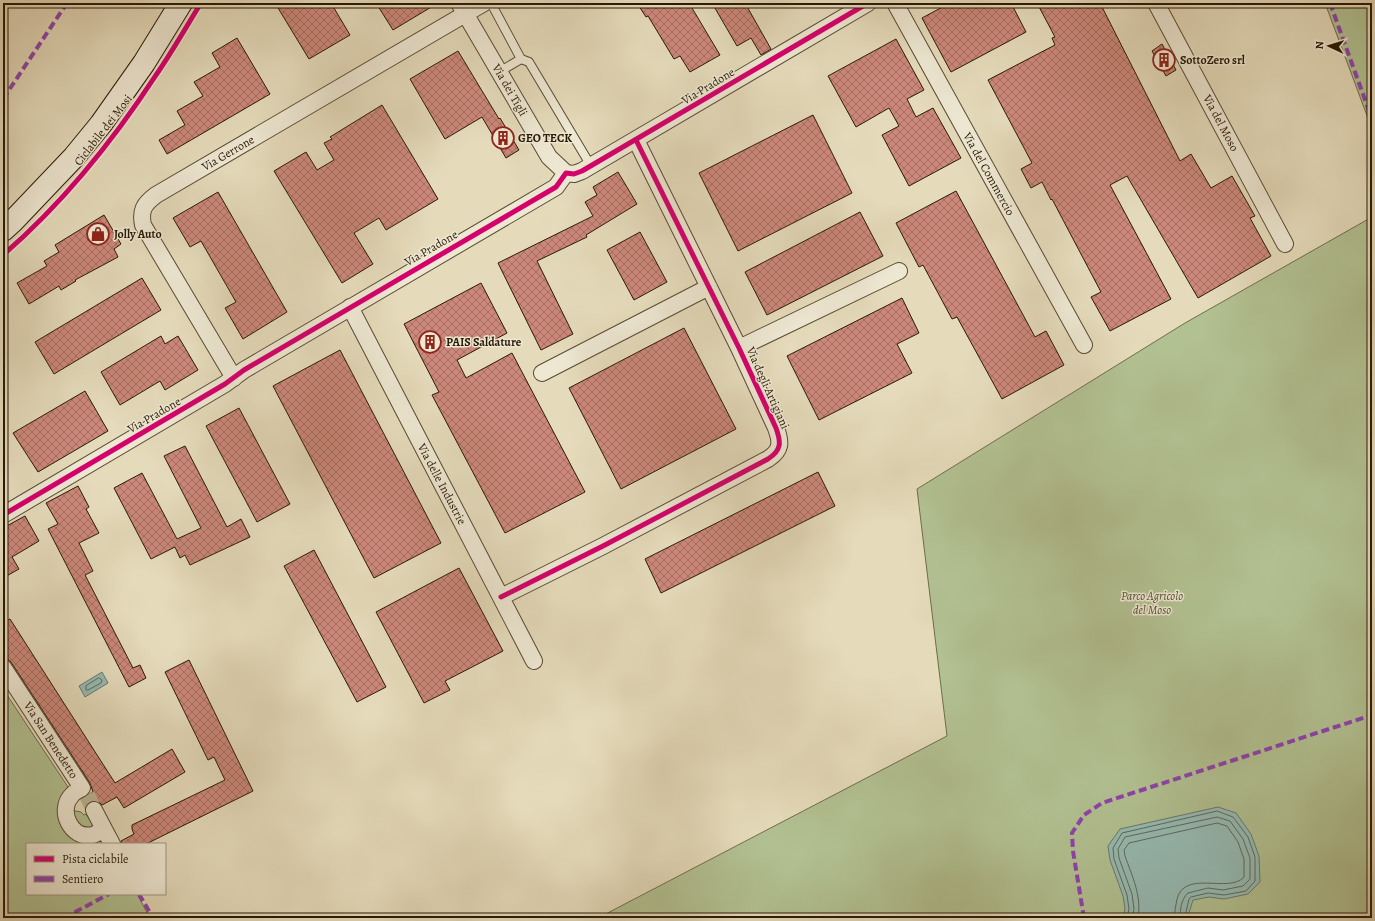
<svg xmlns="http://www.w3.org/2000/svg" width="1375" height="921" font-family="Alegreya,serif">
<defs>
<pattern id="building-cross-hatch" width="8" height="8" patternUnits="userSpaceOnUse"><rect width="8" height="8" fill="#cc887a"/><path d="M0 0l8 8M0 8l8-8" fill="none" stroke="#a66e62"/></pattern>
</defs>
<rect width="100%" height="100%" fill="#e5dbbb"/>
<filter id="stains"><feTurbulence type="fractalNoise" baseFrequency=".005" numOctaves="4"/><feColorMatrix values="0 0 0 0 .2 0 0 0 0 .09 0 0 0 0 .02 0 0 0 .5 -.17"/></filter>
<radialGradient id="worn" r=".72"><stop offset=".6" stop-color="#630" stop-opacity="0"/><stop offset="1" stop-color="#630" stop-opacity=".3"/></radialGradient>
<path fill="#b2c192" stroke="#6e6d4c" d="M 1325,3 L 1372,3 L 1372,129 Z
M 1372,217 L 1372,918 L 598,918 L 947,736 L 917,489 L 1185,323 Z
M 3,689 L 74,796 L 70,810 L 81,812 L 84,815 L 86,814 L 106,844 L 27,844 L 27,894 L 137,894 L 150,918 L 3,918 Z"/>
<path fill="#96bbb3" stroke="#6a7a6e" d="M 102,672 L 108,683 L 85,697 L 79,686 Z
M 1218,807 L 1236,813 L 1251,834 L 1259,856 L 1260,882 L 1248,894 L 1224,899 L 1209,897 L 1193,900 L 1189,913 L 1191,918 L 1123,918 L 1125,909 L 1123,896 L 1110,860 L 1108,846 L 1120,829 Z"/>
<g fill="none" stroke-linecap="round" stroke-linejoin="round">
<path stroke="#606a5c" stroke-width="1" d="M 99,678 L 102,680 L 101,683 L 88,690 L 86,690 L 86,686 Z
M 1127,918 L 1129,909 L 1127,895 L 1114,859 L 1113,848 L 1122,833 L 1217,811 L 1233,817 L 1248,837 L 1255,857 L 1255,881 L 1246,891 L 1224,895 L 1208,893 L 1191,897 L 1189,899 L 1186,912 L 1187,918
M 1132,918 L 1134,909 L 1132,894 L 1119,858 L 1118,849 L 1125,837 L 1217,817 L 1230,821 L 1243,839 L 1250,858 L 1250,879 L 1243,886 L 1223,890 L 1208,888 L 1188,893 C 1182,898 1179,910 1181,918
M 1138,918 C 1142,896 1132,876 1125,856 L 1124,850 L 1129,843 L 1217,823 L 1227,826 L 1238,842 L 1244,859 L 1244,877 C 1229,894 1185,869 1177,899 C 1176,906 1174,911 1175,918"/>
</g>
<path fill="url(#building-cross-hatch)" stroke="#291906" d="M 275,3 L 331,3 L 350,35 L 309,59 Z
M 376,3 L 438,3 L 393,30 Z
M 637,3 L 689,3 L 720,55 L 690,72 L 680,56 L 674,59 L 648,16 L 646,17 Z
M 712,3 L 745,3 L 771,49 L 761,55 L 751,38 L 737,46 Z
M 950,3 L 1011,3 L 1026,32 L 951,72 L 922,18 Z
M 1037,3 L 1100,3 L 1180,161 L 1191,154 L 1211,188 L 1232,176 L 1255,216 L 1250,218 L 1271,256 L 1198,298 L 1127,176 L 1110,185 L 1171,299 L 1110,331 L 1091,297 L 1101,292 L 1052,199 L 1051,200 L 1042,182 L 1031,188 L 1021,169 L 1032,163 L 988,80 L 1055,45 L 1052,38 L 1055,37 Z
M 237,38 L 270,94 L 167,154 L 159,140 L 185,125 L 177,111 L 203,96 L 194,82 L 220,67 L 212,53 Z
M 896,39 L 924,90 L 907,99 L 916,117 L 933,108 L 961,158 L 909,186 L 882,135 L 899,126 L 889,108 L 856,127 L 828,76 Z
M 1162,44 L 1176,70 L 1166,76 L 1152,51 Z
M 458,51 L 499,119 L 500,118 L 519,150 L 506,158 L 482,117 L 445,139 L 410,79 Z
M 382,105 L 438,199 L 386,230 L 379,218 L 354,233 L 373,264 L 342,283 L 274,171 L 306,152 L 317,170 L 334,160 L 324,143 L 332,139 L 330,137 Z
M 813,115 L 852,193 L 738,251 L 699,173 Z
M 618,172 L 637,204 L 586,235 L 587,237 L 537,261 L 573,334 L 541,350 L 498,263 L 593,216 L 585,202 L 597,195 L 593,187 Z
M 956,191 L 1035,337 L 1046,331 L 1064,365 L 1002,399 L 957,317 L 952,319 L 923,265 L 919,267 L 896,223 Z
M 218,192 L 287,312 L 243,339 L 225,308 L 236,302 L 201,241 L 190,247 L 173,218 Z
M 860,212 L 883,256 L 767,315 L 745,272 Z
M 104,215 L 121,244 L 114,249 L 118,257 L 75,280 L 76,281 L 61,290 L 59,286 L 29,304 L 17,283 L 47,266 L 44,261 L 59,252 L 55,245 Z
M 640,232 L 667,282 L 634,300 L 607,250 Z
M 142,278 L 161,310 L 54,374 L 35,342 Z
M 481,283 L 507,333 L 457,360 L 466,378 L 512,353 L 585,492 L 505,533 L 432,395 L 439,392 L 404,324 Z
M 902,298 L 919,333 L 897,344 L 912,373 L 819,420 L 787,356 Z
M 684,328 L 736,429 L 621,489 L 569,388 Z
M 161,336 L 165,344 L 178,336 L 198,370 L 165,390 L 160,381 L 120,405 L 101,372 Z
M 340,350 L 441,543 L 374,578 L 273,386 Z
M 85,391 L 108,431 L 38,472 L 13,433 Z
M 239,408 L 290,504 L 257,522 L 206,426 Z
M 185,446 L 227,527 L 241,519 L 250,537 L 190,565 L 185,555 L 180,558 L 175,547 L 151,559 L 114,488 L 142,473 L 177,539 L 201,528 L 164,456 Z
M 818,472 L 835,506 L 661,593 L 645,559 Z
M 78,486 L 89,507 L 86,509 L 99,533 L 79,543 L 93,571 L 85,575 L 133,668 L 140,665 L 146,678 L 129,687 L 48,529 L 58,524 L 46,503 Z
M 25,516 L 39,541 L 12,557 L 19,569 L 3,578 L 3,528 Z
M 314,550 L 386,687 L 357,702 L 284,566 Z
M 459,568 L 503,651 L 445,681 L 450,690 L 424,703 L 376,612 Z
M 10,619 L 115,783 L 172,749 L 185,772 L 124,808 L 117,797 L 102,805 L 99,802 L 95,801 L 90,801 L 87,804 L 84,798 L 93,792 L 90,783 L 11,662 L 6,658 L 3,653 L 3,623 Z
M 189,660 L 253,791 L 146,844 L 121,844 L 121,841 L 134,834 L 132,829 L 132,825 L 225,780 L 214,757 L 208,760 L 165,672 Z"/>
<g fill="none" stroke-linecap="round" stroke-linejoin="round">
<path stroke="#bfb497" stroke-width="16" stroke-dasharray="16 8" stroke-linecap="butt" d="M 87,795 L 94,810"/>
<g stroke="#584a33" stroke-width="10">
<path id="service" d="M 491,3 L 521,59 L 529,62 L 591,166
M 499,72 L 521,59"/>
</g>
<g stroke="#584a33" stroke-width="18">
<path id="minor" d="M 459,3 L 549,157 L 566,173
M 895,3 L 1084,345
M 1156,3 L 1285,244
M 350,307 L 534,661
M 739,348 L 899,271
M 542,373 L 709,287
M 234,378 L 143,225 C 140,210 144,204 156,195 L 484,3
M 3,515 L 225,384 L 244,370 L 556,187 L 566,173 L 574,174 L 582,171 L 868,3
M 501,597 L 603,546 L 768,459 C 782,450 781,442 776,428 L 739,348 L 636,140
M 3,667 L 82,788 C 79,790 74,792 72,795 C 57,810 71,840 93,835 C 96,834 100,831 104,829 L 112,844
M 94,810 L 104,829"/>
</g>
<g stroke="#291906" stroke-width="24">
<path id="secondary" d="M 3,230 L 14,220 L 74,157 L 101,124 L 144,63 L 181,3"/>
</g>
<use href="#service" stroke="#eee8d3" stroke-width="8"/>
<use href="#minor" stroke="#eee8d3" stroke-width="16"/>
<use href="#secondary" stroke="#eee8d3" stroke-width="22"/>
<path stroke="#8e44ad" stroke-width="4" stroke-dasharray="8 4" stroke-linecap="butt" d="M 1330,3 L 1372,119
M 3,99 L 67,3
M 139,894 L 153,918
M 64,918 L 109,894
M 1084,918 L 1073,851 L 1072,833 L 1084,815 L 1102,803 L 1372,715"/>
<g stroke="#eee8d3" stroke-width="8">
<path id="cycleway" d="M 3,255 C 63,203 113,141 156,75 C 172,52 186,27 201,3
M 3,515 L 225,384 L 244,370 L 556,187 L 566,173 L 574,174 L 582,171 L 868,3
M 501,597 L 603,546 L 768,459 C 782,450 781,442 776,428 L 739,348 L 636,140"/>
</g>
<use href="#cycleway" stroke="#d6006c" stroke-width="5"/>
</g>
<defs>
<g id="building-ring" transform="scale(1.15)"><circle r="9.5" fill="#eee8d3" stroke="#8f2418" stroke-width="1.5"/><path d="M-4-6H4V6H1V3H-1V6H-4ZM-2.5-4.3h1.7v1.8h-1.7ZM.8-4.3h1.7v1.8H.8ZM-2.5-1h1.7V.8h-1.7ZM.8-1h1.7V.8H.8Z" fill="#8f2418"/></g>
<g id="shop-ring" transform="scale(1.15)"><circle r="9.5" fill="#eee8d3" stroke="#8f2418" stroke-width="1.5"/><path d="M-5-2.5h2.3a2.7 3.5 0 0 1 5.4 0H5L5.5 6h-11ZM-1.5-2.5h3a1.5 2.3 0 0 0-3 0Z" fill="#8f2418"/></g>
</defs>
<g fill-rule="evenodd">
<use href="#building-ring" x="1164" y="60"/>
<use href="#building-ring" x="503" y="138"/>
<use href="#shop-ring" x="98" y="234"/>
<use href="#building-ring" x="430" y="342"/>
</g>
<g text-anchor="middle" stroke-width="3" stroke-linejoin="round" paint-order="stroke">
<g font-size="12" font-weight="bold" fill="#291906" stroke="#eee8d3" text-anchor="start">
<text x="1180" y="64">SottoZero srl</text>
<text x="518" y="142">GEO TECK</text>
<text x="114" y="238">Jolly Auto</text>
<text x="446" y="346">PAIS Saldature</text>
</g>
<g font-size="12" fill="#291906" stroke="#eee8d3">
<text transform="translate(708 86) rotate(-31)" y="4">Via Pradone</text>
<text transform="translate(510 90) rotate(60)" y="4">Via dei Tigli</text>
<text transform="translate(1221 123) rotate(62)" y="4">Via del Moso</text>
<text transform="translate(103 130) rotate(-52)" y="4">Ciclabile dei Mosi</text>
<text transform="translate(228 153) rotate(-30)" y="4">Via Gerrone</text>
<text transform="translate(989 174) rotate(61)" y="4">Via del Commercio</text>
<text transform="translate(431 248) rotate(-30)" y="4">Via Pradone</text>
<text transform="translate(768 388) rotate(66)" y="4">Via degli Artigiani</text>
<text transform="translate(154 415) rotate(-30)" y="4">Via Pradone</text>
<text transform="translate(442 484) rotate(62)" y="4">Via delle Industrie</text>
<text transform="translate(51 740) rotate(57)" y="4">Via San Benedetto</text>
</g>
<g font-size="12" font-style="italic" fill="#524b30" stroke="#eee8d3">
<text x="1152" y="600">Parco Agricolo<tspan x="1152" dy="14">del Moso</tspan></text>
</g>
</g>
<rect width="1375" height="921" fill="none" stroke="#e5dbbb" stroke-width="16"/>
<rect x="4" y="4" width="1367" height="913" fill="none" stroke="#291906" stroke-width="2"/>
<rect x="8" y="8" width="1359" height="905" fill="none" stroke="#291906"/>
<rect x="26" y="843" width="140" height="52" fill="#eee8d3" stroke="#9f9581"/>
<rect x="34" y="856" width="20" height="6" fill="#d6006c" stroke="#9f9581"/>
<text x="62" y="863" font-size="12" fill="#291906">Pista ciclabile</text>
<rect x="34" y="876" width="20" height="6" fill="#8e44ad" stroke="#9f9581"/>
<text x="62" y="883" font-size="12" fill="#291906">Sentiero</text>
<g transform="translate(1329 46) rotate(274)" stroke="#eee8d3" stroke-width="3" paint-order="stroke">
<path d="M0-3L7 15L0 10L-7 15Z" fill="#291906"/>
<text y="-6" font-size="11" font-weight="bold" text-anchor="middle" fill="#291906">N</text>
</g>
<rect width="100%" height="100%" filter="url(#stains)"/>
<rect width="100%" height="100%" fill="url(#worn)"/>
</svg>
